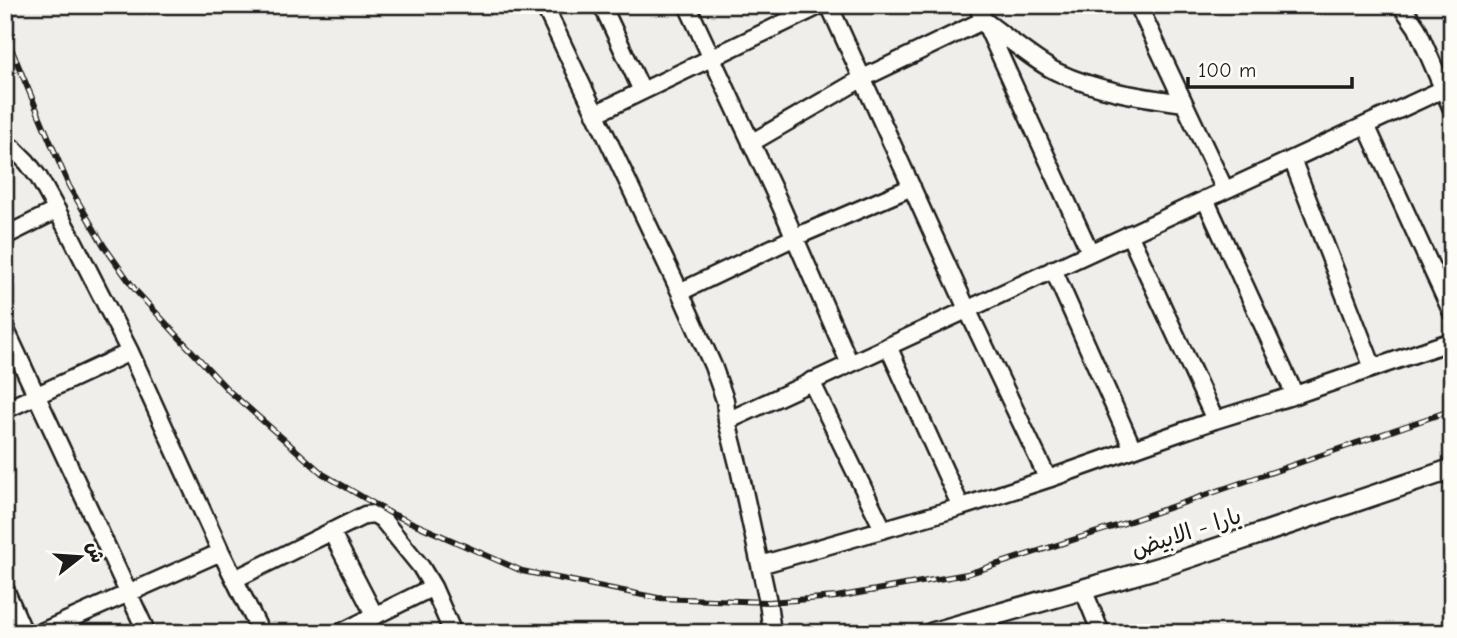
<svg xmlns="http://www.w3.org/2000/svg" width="1457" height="638" font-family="'Comic Neue','Playpen Sans Arabic',sans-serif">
<rect width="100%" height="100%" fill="#f0eeea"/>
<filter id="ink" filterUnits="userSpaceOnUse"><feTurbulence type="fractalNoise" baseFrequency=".0143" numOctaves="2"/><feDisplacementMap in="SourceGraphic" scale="14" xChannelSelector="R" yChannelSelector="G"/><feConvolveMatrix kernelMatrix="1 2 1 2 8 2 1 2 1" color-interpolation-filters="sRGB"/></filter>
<g filter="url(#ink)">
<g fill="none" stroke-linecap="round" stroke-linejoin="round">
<g stroke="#1c1c1c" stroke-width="21">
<path id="minor" d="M 544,5 L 680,292 L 713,366 L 725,400 L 727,421 L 739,468 L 768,602 L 772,633
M 602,5 L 642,91
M 687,5 L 780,204 L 850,364
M 829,5 L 967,309 L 1048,479
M 977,5 L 1090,252
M 1138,5 L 1225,190
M 1401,5 L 1417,28 L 1452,109
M 986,22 C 1007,37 1035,62 1057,72 C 1097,91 1141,97 1184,103
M 595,114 L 821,5
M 1366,125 L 1452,313
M 751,143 L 863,78 L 984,20
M 5,144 L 14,149 L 27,162 L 39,178 L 72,238 L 130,352 L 221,552 L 261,633
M 1292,159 L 1373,368
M 1205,199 L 1295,395
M 1129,234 L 1215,420
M 5,236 L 57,210
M 1053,269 L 1133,449
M 680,292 L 795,237 L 912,187
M 5,328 L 147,633
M 888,346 L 961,507
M 811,381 L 883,529
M 5,410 L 130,352
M 727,421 L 1452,85
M 331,531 L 375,616
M 760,565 L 961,507 L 1048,479 L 1215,420 L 1295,395 L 1452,341
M 235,579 L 365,515 L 374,514 L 382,519 L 421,567 L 433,587 L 453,633
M 5,589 L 24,633
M 1083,589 L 1101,633
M 39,633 L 221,552
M 340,633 L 433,587"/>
</g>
<g stroke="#1c1c1c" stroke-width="24">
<path id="major" d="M 932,633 L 1164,566 L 1452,469"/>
</g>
<use href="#minor" stroke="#fdfcf7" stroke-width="16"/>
<use href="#major" stroke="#fdfcf7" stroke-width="19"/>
<g stroke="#1c1c1c" stroke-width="6">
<path id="rail" d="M 5,34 L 69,186 L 104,246 L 136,291 L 228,390 L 323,474 L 390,513 L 522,571 L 658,598 L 768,602 L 836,597 L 967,574 L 1116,526 L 1452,410"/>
</g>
<use href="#rail" stroke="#fdfcf7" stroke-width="3.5" stroke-dasharray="10" stroke-linecap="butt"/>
</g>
</g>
<g text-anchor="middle" stroke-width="7" stroke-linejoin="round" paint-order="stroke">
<g font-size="23" fill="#1c1c1c" stroke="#fdfcf7">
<text transform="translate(1186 532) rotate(-18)" y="8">بارا - الابيض</text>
</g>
</g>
<rect width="1457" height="638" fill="none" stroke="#fdfcf7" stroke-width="28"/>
<rect x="14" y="14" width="1429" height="610" fill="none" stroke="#1c1c1c" stroke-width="2.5" filter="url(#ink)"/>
<g transform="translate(80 557) rotate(73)" stroke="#fdfcf7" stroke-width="5" paint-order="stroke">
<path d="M0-5L12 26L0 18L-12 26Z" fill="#1c1c1c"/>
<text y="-10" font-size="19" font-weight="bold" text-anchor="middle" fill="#1c1c1c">ش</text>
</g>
<path d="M1188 77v10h164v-10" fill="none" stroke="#1c1c1c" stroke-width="3.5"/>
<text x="1198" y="77" font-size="21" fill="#1c1c1c" stroke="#fdfcf7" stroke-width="5" paint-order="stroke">100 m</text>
</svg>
